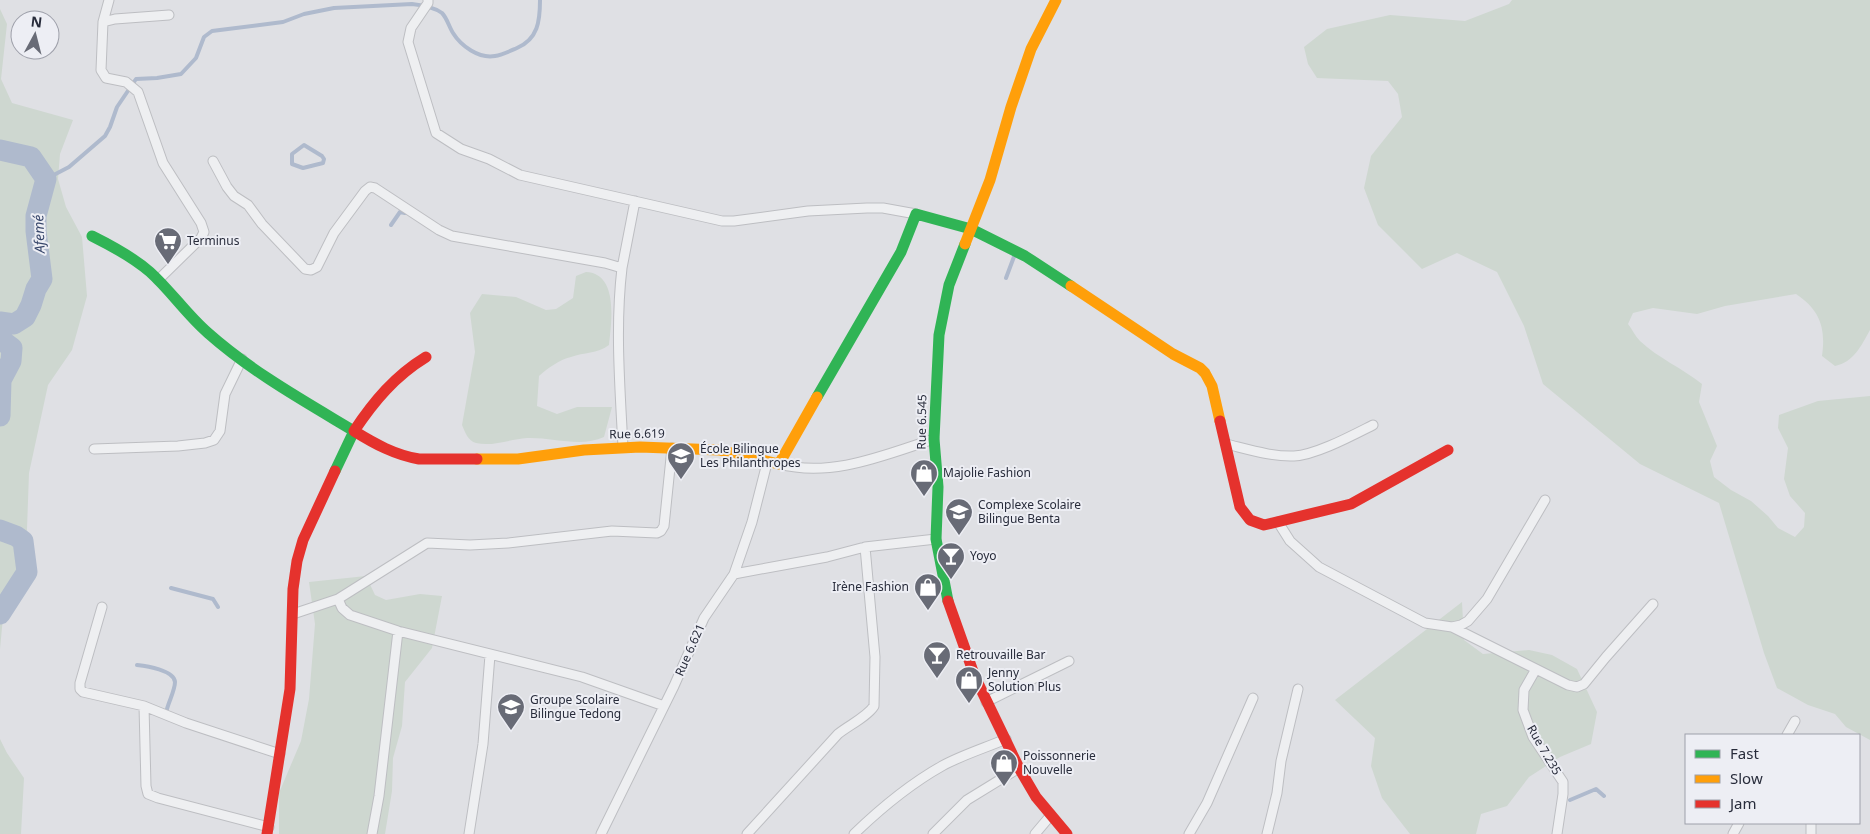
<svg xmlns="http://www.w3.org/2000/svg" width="1870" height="834" font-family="'Noto Sans',sans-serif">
<rect width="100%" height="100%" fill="#dfe0e4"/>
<path fill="#ced7d0" d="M 1512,0 L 1870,0 L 1870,330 C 1861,346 1854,362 1835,366 L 1822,356 C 1826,328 1820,310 1796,294 L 1725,306 L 1697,314 L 1653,308 L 1633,313 L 1628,324 C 1632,329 1635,336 1640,341 C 1658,358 1682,368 1702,384 L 1699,402 L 1717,446 L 1710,461 L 1714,477 L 1731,490 L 1751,501 L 1768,516 L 1778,528 L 1795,537 L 1804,527 L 1805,513 L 1790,496 L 1784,479 L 1788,448 L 1778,428 L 1779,415 L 1818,401 L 1870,396 L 1870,740 L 1846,727 L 1835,714 L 1808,705 L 1777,688 L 1764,653 L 1719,503 L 1640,464 L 1543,384 L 1524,326 L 1497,272 L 1457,253 L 1422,269 L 1378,225 L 1364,188 L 1371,156 L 1402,117 L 1398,94 L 1388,81 L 1317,78 L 1308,64 L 1304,47 L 1327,29 L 1390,15 L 1465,21 L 1509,4 Z
M 0,9 L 7,24 L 1,79 L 12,103 L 73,120 L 60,154 L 58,179 L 66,207 L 82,237 L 87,296 L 72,350 L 48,385 L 29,473 L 27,529 L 31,581 L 3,617 L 0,649 Z
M 586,272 C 590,272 594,273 597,275 C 617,286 611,326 609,345 C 597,354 584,352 571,357 C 559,360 548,368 539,376 L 537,406 L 557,414 L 577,407 L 612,407 L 604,437 C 581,448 552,437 527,438 C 511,439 492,447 476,443 C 468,441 465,432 462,425 L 475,352 L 470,313 L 482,294 L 516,297 L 546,310 L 556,309 L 573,298 L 576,276 Z
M 366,576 L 375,595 L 386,600 L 420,594 L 442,596 L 432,648 L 405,682 L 402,726 L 393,758 L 392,791 L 385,834 L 279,834 L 279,793 L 301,741 L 309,699 L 315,624 L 309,582 Z
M 1462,602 L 1464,640 L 1483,654 L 1529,650 L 1552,655 L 1577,669 L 1597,712 L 1591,744 L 1560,757 L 1529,777 L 1507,806 L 1481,814 L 1476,834 L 1410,834 L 1382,798 L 1371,766 L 1375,738 L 1335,700 Z
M 0,739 L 7,753 L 24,778 L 21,834 L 0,834 Z"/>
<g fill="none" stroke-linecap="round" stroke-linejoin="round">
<path stroke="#afbacd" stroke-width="4" d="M 304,145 L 322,156 L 324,159 L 323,163 L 303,168 L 292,164 L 292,154 Z
M 46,179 L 69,167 L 105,136 L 110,127 L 117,107 L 136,79 L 157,78 L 181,74 L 196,58 L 204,37 L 212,31 L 283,22 L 304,14 L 334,8 L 412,4 C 422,5 434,7 442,13 C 447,18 449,27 453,33 C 461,46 479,59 495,56 C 502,55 510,51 517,48 C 538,39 540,21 540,0
M 391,225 L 400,212 L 405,213
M 1006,278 L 1015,254
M 171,588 L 213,599 L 218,607
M 137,665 C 146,666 174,670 175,682 C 175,690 169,701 167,709
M 1570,800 L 1596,789 L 1604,796"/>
<path stroke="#afbacd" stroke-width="21" d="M 0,150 L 31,157 L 46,179 L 36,216 L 36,231 L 42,279 L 36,289 L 31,305 L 25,317 L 14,324 L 0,322
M 0,339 L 12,348 L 11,361 L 1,380 L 0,416
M 0,530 L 16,536 L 23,541 L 27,572 L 0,614"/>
<g stroke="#bdbec2" stroke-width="11">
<path id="street" d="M 109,0 L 103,22 L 115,19 L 169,15
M 428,0 L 428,3 L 411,28 L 408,42 L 436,133 L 461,149 L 489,159 L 520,175 L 722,221 L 734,221 L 808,211 L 867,208 L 883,208 L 916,214
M 103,22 L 101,70 L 106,78 L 126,82 L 138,92 L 163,163 L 201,223 L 204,232 L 201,238 L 158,280
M 213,161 L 227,187 L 234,196 L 248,205 L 262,224 L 305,269 L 311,270 L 317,267 L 334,233 L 365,191 L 370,187 L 375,188 L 439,230 L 452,236 L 605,263 L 622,268 C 615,327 620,388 623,447
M 622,268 L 635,201
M 1226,444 C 1247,449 1272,457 1294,456 C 1316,455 1353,435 1373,425
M 94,449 L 178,446 L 205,443 L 214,440 L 220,431 L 225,394 L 242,359
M 779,464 C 832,478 884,455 934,439
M 1278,522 L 1290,541 L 1319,567 L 1425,623 L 1452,627 L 1568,685 L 1577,687 L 1584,684 L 1606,657 L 1653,604
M 734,574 L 827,557 L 865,547 L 936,539
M 338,599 L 342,608 L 350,615 L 398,631 L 582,677 L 664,706
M 102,607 L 80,683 L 80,689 L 83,692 L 144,706 L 186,723 L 280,754
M 293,614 L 338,599 L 427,543 L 470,545 L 508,543 L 612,531 L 657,533 L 661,531 L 664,526 L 672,448
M 1452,627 L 1461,625 L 1468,621 L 1487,599 L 1545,500
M 1536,669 L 1524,690 L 1523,710 L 1533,737 L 1563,782 L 1563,794 L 1557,834
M 986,702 L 1069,661
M 144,706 L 146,786 L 148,794 L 158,798 L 269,827
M 1787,735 L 1795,721
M 372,834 L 379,796 L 398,631
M 469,834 L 483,744 L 490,655
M 601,834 L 674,686 L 704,618 L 734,574 L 752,522 L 767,463
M 747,834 L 838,734 C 849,725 867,717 874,706 L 875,657 L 865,547
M 854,834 C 881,808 910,784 942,766 C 962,755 985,748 1006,739
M 933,834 L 967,800 L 1019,768
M 1035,834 L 1051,815
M 1189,834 L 1207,803 L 1253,698
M 1267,834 L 1277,793 L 1281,761 L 1298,689
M 1733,834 L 1739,823
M 1811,834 L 1811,823"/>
</g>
<use href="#street" stroke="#eeeff1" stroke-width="9"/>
<path stroke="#30b455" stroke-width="11" d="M 92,236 C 112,246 133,257 150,272 C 171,291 187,315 208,333 C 252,372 304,401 354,431 L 335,471
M 817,397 L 901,252 L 916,214 L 971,229 L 1025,256 L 1071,286
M 948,601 L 936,539 L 938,487 L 934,439 L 939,335 L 949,285 L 965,244"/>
<path stroke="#ff9f0a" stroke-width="11" d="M 965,244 L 990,180 L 1011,107 L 1031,49 L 1056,0
M 1071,286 L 1173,354 L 1200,368 L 1205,373 L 1212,386 L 1220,421
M 477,459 L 518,459 L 584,450 L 640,447 L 719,450 L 779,464 L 817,397"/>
<path stroke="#e5322d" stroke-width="11" d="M 426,357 C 395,376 374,401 354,431 C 375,444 395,455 419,459 L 477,459
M 1220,421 L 1240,507 L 1250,520 L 1264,525 L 1351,504 L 1448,450
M 948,601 L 975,677 L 1019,768 L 1036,797 L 1067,834
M 267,834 L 290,689 L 293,589 L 297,561 L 303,540 L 335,471"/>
</g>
<defs>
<g id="supermarket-pin" transform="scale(1.4375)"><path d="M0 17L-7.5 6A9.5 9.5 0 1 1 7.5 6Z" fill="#686b76" stroke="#edeef4"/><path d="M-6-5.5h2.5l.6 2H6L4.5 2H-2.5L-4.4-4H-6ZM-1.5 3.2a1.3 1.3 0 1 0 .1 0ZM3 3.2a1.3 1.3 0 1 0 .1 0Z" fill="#fff"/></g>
<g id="school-pin" transform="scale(1.4375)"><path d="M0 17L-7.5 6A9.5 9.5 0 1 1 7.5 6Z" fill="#686b76" stroke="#edeef4"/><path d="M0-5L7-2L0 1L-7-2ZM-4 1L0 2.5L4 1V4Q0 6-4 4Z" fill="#fff"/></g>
<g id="shop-pin" transform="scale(1.4375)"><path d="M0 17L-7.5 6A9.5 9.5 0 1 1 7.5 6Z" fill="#686b76" stroke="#edeef4"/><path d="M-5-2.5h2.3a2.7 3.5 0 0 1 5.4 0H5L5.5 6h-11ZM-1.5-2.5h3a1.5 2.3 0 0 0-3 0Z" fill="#fff"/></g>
<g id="bar-pin" transform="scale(1.4375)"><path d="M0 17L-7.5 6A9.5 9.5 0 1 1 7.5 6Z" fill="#686b76" stroke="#edeef4"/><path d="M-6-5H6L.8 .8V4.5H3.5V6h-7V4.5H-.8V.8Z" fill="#fff"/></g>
</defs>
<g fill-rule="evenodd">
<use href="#supermarket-pin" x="168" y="241"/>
<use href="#school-pin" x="681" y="456"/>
<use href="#shop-pin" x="924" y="473"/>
<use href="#school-pin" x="959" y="512"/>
<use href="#bar-pin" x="951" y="556"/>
<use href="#shop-pin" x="928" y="587"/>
<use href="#bar-pin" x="937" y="655"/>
<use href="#shop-pin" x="969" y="680"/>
<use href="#school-pin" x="511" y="707"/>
<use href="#shop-pin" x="1004" y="763"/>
</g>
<g text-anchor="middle" stroke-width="4" stroke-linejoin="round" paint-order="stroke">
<g font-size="12" fill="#282c3b" stroke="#edeef4" text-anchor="start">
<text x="187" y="245">Terminus</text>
<text x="700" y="453">École Bilingue<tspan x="700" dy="14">Les Philanthropes</tspan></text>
<text x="943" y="477">Majolie Fashion</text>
<text x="978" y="509">Complexe Scolaire<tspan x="978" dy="14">Bilingue Benta</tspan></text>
<text x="970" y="560">Yoyo</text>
<text x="909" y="591" text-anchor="end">Irène Fashion</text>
<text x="956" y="659">Retrouvaille Bar</text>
<text x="988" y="677">Jenny<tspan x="988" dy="14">Solution Plus</tspan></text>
<text x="530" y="704">Groupe Scolaire<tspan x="530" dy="14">Bilingue Tedong</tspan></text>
<text x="1023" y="760">Poissonnerie<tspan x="1023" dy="14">Nouvelle</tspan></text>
</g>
<g font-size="12" fill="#282c3b" stroke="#edeef4">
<text transform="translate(922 422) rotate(-89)" y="4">Rue 6.545</text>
<text transform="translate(637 434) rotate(-1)" y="4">Rue 6.619</text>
<text transform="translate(690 650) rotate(-66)" y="4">Rue 6.621</text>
<text transform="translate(1544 750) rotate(60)" y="4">Rue 7.235</text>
</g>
<g font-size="14" font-style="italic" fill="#37466a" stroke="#edeef4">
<text transform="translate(39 234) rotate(-92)" y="5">Afemé</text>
</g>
</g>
<rect x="1685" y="734" width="175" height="90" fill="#edeef4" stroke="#9ea0aa"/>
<rect x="1695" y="750" width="25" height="8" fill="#30b455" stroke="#9ea0aa"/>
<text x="1730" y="759" font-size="15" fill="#282c3b">Fast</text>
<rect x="1695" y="775" width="25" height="8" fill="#ff9f0a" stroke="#9ea0aa"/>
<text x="1730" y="784" font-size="15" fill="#282c3b">Slow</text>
<rect x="1695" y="800" width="25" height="8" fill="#e5322d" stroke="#9ea0aa"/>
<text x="1730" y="809" font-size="15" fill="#282c3b">Jam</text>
<g transform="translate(35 35) rotate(7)"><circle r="24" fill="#edeef4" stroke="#9ea0aa"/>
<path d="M0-4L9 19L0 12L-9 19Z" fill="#686b76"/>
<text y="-8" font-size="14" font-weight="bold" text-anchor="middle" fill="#282c3b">N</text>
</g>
</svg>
